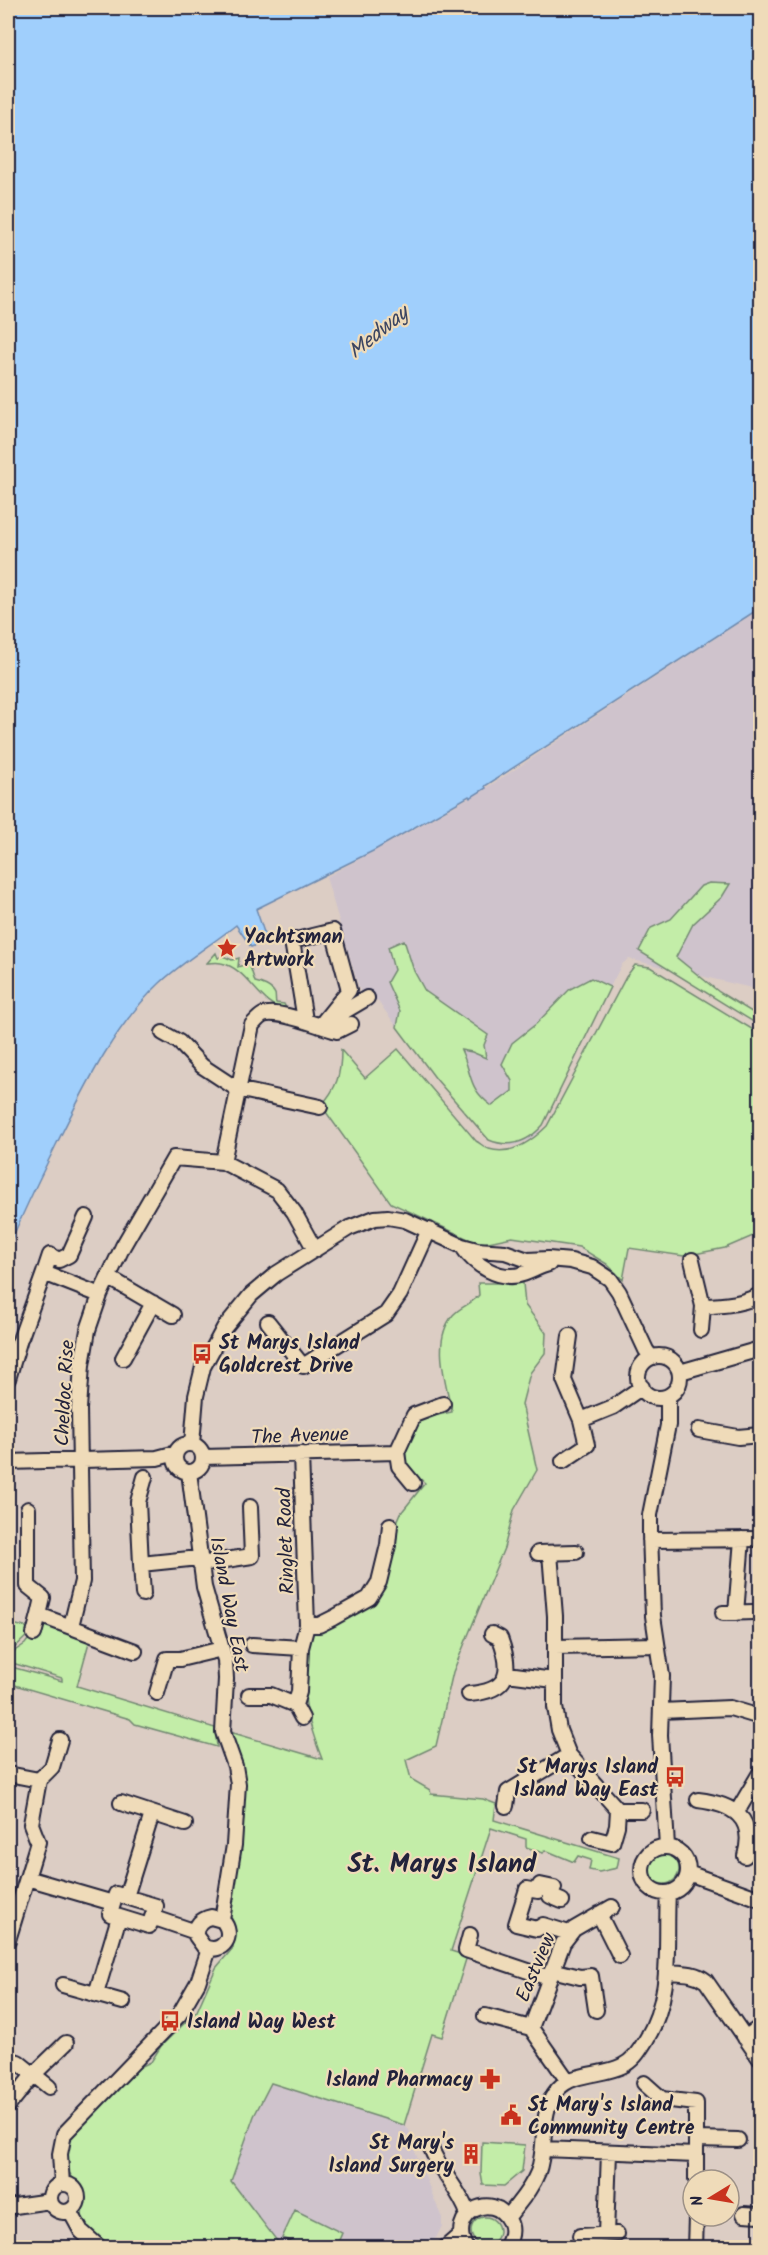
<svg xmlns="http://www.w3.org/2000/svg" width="768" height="2255" font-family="Kalam,sans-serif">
<rect width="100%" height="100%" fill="#dccdc4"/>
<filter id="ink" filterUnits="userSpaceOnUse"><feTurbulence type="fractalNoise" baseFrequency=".0167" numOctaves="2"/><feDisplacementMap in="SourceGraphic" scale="12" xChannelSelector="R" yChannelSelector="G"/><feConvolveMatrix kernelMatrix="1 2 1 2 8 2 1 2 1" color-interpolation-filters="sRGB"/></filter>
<g filter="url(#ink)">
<path fill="#cfc3cc" d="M 760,609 L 760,990 L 629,959 L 622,964 L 610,987 L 539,1132 L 529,1140 L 513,1146 L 497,1144 L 489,1140 L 436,1079 L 377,1000 L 360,991 L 326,877 L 393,841 L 491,785 Z
M 271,2083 L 404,2125 L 409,2130 L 415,2152 L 442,2218 L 442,2226 L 436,2238 L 421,2247 L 290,2247 L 277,2241 L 231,2181 L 254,2116 Z"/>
<path fill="#c3eda8" stroke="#728872" stroke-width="1.5" d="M 709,883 L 730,884 L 722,897 L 693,924 L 676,957 L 719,992 L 760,1017 L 760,1026 L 639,951 L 651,928 L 671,919 L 701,886 Z
M 404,940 L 414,971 L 425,991 L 488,1035 L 484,1045 L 486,1058 L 472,1052 L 461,1050 C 473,1075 467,1088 492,1106 L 512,1091 L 512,1081 L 502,1064 L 512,1043 L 536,1024 L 570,989 L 591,978 L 610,987 L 543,1125 C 528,1142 511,1149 489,1140 L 436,1079 L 397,1027 L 400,1011 L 387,982 L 394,970 L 388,947 Z
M 216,953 L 218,958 L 223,956 L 232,960 L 239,958 L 238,967 L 249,963 L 255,982 C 261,983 272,987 275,994 C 276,997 275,1000 276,1003 L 284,1004 L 287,1010 C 258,1006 250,969 221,963 C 217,962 211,963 207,963 Z
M 635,965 L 650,967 L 760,1034 L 760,1233 L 725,1248 L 684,1256 L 629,1248 L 623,1280 L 607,1264 L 579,1247 L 512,1237 L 479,1244 L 391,1203 L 326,1112 L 320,1107 C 337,1088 341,1075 341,1050 L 365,1078 L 398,1049 L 476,1141 C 480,1143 485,1148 489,1149 C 511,1156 532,1141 547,1126 L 626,977 Z
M 478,1283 L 523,1283 L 525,1305 L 546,1333 L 545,1353 L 530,1373 L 522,1404 L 537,1470 L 514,1510 L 504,1548 L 453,1672 L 436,1746 L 406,1760 L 411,1779 L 430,1790 L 431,1794 L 483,1799 L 496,1804 L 494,1820 L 619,1858 L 617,1868 L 599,1872 L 589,1870 L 591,1860 L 578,1856 L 574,1862 L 545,1850 L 543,1853 L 526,1847 L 526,1839 L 491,1828 L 451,1951 L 467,1956 L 442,2037 L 432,2034 L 404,2125 L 271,2083 L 254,2116 L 231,2181 L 277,2241 L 290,2247 L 109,2247 L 92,2234 L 82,2221 L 83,2197 L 80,2188 L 68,2171 L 64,2162 L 68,2138 L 128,2076 L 140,2067 L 151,2062 L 161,2046 L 197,2011 L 216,1968 L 233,1948 L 234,1934 L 228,1915 L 242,1767 L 230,1732 L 322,1759 C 303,1710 298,1680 313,1629 L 372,1601 L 394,1529 L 401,1513 L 425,1483 L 405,1465 L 406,1450 L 419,1419 L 452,1412 C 446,1382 431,1341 453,1315 C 461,1306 472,1304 479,1295 Z
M 41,1622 L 91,1635 L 77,1686 L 215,1728 L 217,1747 L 135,1724 L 130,1719 L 8,1683 L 8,1666 L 62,1681 L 62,1678 L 9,1662 L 10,1654 L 25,1644 Z
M 12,1624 L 30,1628 L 30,1633 L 8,1654 L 8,1639 Z
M649 1869a15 15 0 1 1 30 0a15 15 0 1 1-30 0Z
M 482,2142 L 525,2145 L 522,2171 L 504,2186 L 483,2185 L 481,2174 Z
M 295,2210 L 342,2233 L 336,2247 L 304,2247 L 282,2238 Z
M471 2231a14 14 0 1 1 28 0a14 14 0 1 1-28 0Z"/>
<path fill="#a0cffc" stroke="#6e8aaf" stroke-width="1.5" d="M 8,8 L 760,8 L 760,608 L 485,786 L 486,788 L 470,798 L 469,796 L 373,851 L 256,909 L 267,941 L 251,947 L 236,925 C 211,945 184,961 160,983 C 113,1027 84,1089 56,1145 C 39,1180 22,1213 8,1249 Z"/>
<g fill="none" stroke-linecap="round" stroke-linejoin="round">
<g stroke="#22223b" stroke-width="18">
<path id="minor" d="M 305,1020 L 292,941 L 333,931 L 349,990 L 320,1026
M 333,1023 L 345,1011 L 367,998
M 163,1033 L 179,1042 L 202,1066 L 237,1089 L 320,1107
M 223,1162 L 252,1025 C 255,1022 259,1017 263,1015 C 279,1009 320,1027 337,1031 L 351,1024
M 462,1246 C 474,1265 500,1282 523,1274 C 532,1271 540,1266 549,1264
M 692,1260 L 703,1306
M 44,1273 L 50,1255 L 59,1260 L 69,1255 L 86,1217
M 108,1277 L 173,1315
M 268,1322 L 303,1366 L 386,1314 L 400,1294 L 429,1230
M 701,1330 L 703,1306 C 722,1306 743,1304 760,1295
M 21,1337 L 44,1273 L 100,1295
M638 1377a21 21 0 1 1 42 0a21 21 0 1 1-42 0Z
M 123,1358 L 153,1303
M 680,1372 L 760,1349
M 8,1379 L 19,1342
M 581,1420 L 613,1407 L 642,1387
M 699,1430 L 738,1437 L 760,1435
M175 1458a14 14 0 1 1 28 0a14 14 0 1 1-28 0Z
M 192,1444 L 196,1396 L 203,1367 L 224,1328 L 251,1295 L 276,1274 L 349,1228 L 375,1218 L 388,1217 L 405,1220 L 462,1246 L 477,1250 L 505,1252 L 528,1260 L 548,1259 L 571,1261 L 592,1267 L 610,1279 L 619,1292 L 646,1350 L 651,1357
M 397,1452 L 399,1466 L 413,1483
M 203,1457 L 397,1452 L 414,1415 L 443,1404
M 563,1461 L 587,1445 L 581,1420 L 564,1380 L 570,1336
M 8,1462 L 157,1458 L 176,1453
M 189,1472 L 204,1587 L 225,1660 L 226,1679 L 223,1732 L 235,1766 L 238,1784 L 234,1845 L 222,1920 C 236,1935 223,1955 204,1947 L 196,1936 C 195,1925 201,1919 211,1917 L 222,1920
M 145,1477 L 138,1502 L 141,1564 L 199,1558
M 28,1509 L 28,1586 L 43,1598 L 39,1615 L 135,1651
M 650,1540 L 760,1539
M 538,1553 L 576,1552
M 550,1553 L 555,1616 L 555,1707 L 559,1730 L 569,1755 L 618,1810 L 642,1810
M 141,1564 L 143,1594
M 200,1564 L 252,1556 L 250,1507
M 723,1613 L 753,1612
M 736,1613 L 742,1539
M 307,1625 L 319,1625 L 333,1618 L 369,1598 L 379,1582 L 388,1545 L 390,1525
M 71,1626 L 82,1581 L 79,1409 L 82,1365 L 88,1330 L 100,1295 L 123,1246 L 174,1158 L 223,1162 L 277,1190 L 294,1212 L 315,1250
M 34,1634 L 39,1615
M 252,1645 L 301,1648
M 555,1647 L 657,1645
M 507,1674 L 554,1680
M 157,1693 L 167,1659 L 180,1659 L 222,1649
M 469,1694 C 509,1691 513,1673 500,1638 L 492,1634
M 249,1695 L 271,1695 L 295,1705 L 302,1718
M 295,1705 L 299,1692 L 301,1648 L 307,1625 L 301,1454
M 661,1711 L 730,1708 L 760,1717
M 8,1774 L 39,1780
M 698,1800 C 732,1804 756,1817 745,1856
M 121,1803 L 185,1824
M 506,1806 L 508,1792 L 569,1755
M 737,1812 L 760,1773
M 592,1838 L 612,1843 L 617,1826 L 618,1810
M 667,1846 L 660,1735 L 662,1676 L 653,1616 L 650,1534 L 650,1515 L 668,1425 L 668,1396
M642 1870a23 23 0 1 1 46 0a23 23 0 1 1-46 0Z
M 688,1873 L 760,1899
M 27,1878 L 113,1903
M 116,1894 L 156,1906 L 149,1926 L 110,1914 Z
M 126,1897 L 152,1814
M 562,1901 L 550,1896 L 554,1888 L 540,1885 L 538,1891 L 527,1889 L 516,1924 L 537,1929 L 543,1925 L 569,1933
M 599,1914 L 620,1956
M 152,1917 L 196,1932
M 470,1935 L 466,1950 L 549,1978
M 8,1940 L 38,1842 L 31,1824 L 39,1780 L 52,1767 L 60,1740
M 552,1970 L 580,1977 L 591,1976 L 596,2010
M 667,1972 C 681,1973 695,1972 706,1981 L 760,2059
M 63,1985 L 123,2002
M 96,1994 L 119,1917
M 485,2016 L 531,2028 L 568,2081
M 531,2028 L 563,1943 L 574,1929 L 612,1907
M 745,2038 L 760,2027
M 8,2059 L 18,2062 L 49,2087
M 644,2083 L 662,2099 L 696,2103 L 696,2180
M 8,2106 L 33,2075 L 66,2043
M 696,2139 L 738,2140
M 431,2148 C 440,2172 460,2190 468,2214
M 543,2149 L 696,2155
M50 2198a14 14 0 1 1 28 0a14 14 0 1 1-28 0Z
M 62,2184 L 60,2154 L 64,2134 L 179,2015 L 198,1982 L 209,1949
M 8,2207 L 50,2201
M 70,2211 L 81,2231 L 100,2248
M 744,2214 L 760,2215
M 508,2217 C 519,2202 531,2190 538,2172 C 548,2145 538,2112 558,2089 C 573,2072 602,2076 622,2066 C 634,2060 639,2051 646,2040 C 674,1994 665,1944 668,1893
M 606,2234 L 609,2152
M 580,2236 L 617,2234
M 445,2248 L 461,2234
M 466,2248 C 446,2214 493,2189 509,2221 C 514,2230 511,2239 506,2248
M 695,2248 L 696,2216"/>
</g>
<use href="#minor" stroke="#efdbb9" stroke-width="14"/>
</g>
</g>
<defs>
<g id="sight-bare" transform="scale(1.62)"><path d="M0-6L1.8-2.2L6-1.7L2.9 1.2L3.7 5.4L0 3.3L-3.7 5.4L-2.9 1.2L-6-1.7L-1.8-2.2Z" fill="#c8321e" stroke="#efdbb9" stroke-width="2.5" paint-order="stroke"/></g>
<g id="bus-bare" transform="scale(1.62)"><path d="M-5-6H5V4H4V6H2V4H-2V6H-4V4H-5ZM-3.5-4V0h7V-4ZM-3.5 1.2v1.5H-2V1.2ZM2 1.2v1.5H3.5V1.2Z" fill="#c8321e" stroke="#efdbb9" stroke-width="2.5" paint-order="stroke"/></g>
<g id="pharmacy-bare" transform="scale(1.62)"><path d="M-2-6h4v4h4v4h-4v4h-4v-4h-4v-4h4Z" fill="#c8321e" stroke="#efdbb9" stroke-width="2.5" paint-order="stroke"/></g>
<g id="civic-bare" transform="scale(1.62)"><path d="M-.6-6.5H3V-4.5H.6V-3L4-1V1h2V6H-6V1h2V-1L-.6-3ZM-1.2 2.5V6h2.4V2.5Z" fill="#c8321e" stroke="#efdbb9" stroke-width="2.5" paint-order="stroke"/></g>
<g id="building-bare" transform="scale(1.62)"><path d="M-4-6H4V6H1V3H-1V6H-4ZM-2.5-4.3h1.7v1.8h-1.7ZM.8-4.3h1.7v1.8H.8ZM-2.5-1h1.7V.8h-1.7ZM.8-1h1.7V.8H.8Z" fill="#c8321e" stroke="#efdbb9" stroke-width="2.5" paint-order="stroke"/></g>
</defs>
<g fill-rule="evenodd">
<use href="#sight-bare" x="227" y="948"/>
<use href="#bus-bare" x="202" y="1354"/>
<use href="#bus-bare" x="675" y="1777"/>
<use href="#bus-bare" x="170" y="2021"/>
<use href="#pharmacy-bare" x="490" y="2079"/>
<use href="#civic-bare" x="511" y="2115"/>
<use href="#building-bare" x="471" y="2154"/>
</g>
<g text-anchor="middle" stroke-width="4.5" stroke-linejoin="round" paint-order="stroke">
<g font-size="20" font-weight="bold" fill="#22223b" stroke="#efdbb9" text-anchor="start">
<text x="244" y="943">Yachtsman<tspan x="244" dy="23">Artwork</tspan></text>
<text x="219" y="1349">St Marys Island<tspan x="219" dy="23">Goldcrest Drive</tspan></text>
<text x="658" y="1773" text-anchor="end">St Marys Island<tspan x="658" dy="23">Island Way East</tspan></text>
<text x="187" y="2028">Island Way West</text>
<text x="473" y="2086" text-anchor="end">Island Pharmacy</text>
<text x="528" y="2111">St Mary's Island<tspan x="528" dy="23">Community Centre</tspan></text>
<text x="454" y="2149" text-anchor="end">St Mary's<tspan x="454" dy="23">Island Surgery</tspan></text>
</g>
<g font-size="20" fill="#22223b" stroke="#efdbb9">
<text transform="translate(64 1393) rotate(-87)" y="7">Cheldoc Rise</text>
<text transform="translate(300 1435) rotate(-2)" y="7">The Avenue</text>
<text transform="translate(285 1541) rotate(-92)" y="7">Ringlet Road</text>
<text transform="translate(230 1604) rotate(79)" y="7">Island Way East</text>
<text transform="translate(535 1967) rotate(-67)" y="7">Eastview</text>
</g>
<g font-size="21" font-style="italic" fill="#3b4562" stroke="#efdbb9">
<text transform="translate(378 332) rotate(-39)" y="7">Medway</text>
</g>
<g font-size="26" font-weight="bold" fill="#22223b" stroke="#efdbb9">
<text x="442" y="1872">St. Marys Island</text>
</g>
</g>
<rect width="768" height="2255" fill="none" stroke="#efdbb9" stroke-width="30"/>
<rect x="15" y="15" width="738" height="2225" fill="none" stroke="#22223b" stroke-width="2" filter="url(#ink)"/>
<g transform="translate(711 2198) rotate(259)"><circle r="28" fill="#efdbb9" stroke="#9d9187" stroke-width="1.5"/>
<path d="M0-4.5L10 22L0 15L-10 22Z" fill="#c8321e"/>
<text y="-9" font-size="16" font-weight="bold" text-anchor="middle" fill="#22223b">N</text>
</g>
</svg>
